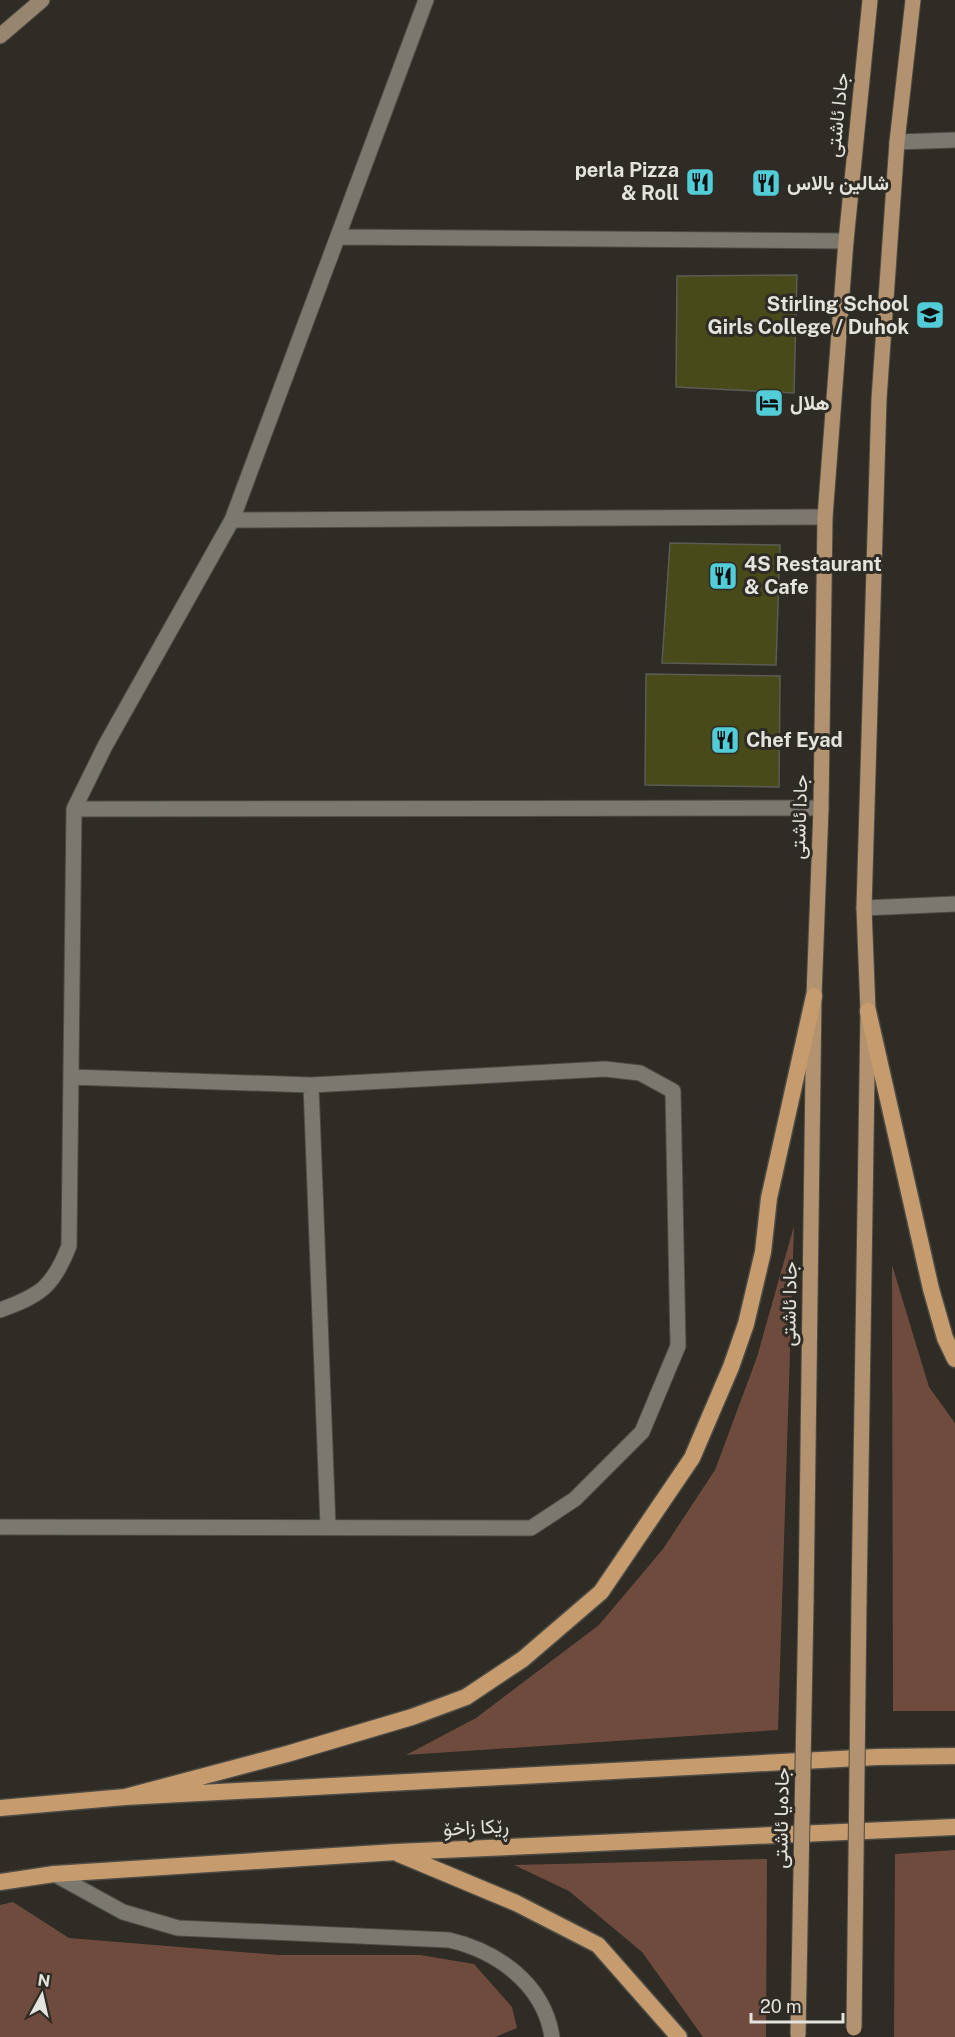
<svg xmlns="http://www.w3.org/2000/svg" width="955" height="2037" font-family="'Public Sans',Vazirmatn,sans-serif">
<rect width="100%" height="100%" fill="#2f2c25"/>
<path fill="#6f4b3d" d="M 794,1226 L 778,1730 L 406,1755 L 476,1718 L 599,1625 L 663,1549 L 715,1470 L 757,1357 Z
M 892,1265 L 929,1387 L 955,1423 L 955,1711 L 893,1711 Z
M 955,1850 L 955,2037 L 894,2037 L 895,1854 Z
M 767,1859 L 766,2037 L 703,2037 L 642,1952 L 569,1891 L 514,1865 Z
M 13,1902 L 69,1938 L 279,1955 L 420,1955 L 474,1964 L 512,2007 L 517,2028 L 495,2037 L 0,2037 L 0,1905 Z"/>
<path fill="#484a19" stroke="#5b5c54" stroke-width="1.5" d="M 797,275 L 794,393 L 676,387 L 677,276 Z
M 670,543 L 780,545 L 776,665 L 662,663 Z
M 646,674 L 780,676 L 779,787 L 645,785 Z"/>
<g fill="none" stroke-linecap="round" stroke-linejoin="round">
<g stroke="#4c4b44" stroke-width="17">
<path id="minor" d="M 897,142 L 955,140
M 340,237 L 846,241
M 232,520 L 825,517
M 74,809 L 821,808
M 864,908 L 955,904
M 311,1085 L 328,1526
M 0,1310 C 41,1295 53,1287 69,1246 L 74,809 L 105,746 L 232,520 L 426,0
M 0,1527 L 531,1528 L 575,1499 L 642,1432 L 678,1346 L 673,1091 L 640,1073 L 605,1069 L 311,1085 L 71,1077
M 54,1874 L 123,1912 L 178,1928 L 449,1940 C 497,1951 544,1984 552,2037"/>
</g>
<g stroke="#4c4b44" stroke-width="17">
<path id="secondary" d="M 0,36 L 42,0"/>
</g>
<g stroke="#4c4b44" stroke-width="17">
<path id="primary" d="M 806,1602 L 814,996 L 821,808 L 825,517 L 846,241 L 870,0
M 859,1602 L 868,1011 L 864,908 L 879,399 L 897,142 L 913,0"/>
</g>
<g stroke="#4c4b44" stroke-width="19">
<path id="trunk" d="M 868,1011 L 931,1289 L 945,1338 L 955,1359
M 125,1797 L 287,1754 L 412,1717 L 466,1697 L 523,1659 L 601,1592 L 692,1458 L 731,1367 L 746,1324 L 763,1252 L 769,1198 L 814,996
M 0,1808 L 125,1797 L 877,1757 L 955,1756
M 399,1854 L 516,1903 L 598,1945 L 679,2037
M 0,1882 L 54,1874 L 396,1852 L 955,1827"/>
</g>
<use href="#minor" stroke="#7b7870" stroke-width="15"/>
<use href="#secondary" stroke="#97856f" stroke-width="15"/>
<use href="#primary" stroke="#b3926f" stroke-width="15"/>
<use href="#trunk" stroke="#c69b6e" stroke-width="16"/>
<g stroke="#4c4b44" stroke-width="17" stroke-linecap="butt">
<path id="primary-bridge" d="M 854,2028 L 859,1602
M 798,2035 L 806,1602"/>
</g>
<use href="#primary-bridge" stroke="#b3926f" stroke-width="15"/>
</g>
<defs>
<g id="restaurant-square" transform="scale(1.5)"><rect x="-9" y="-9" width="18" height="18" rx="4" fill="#52ccd6" stroke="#2f2c25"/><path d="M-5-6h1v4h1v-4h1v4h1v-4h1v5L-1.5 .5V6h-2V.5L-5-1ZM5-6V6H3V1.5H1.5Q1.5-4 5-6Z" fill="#111"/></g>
<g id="school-square" transform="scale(1.5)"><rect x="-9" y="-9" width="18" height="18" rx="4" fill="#52ccd6" stroke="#2f2c25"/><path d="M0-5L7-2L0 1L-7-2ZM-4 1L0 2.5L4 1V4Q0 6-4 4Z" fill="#111"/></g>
<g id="hotel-square" transform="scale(1.5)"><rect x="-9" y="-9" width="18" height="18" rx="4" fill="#52ccd6" stroke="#2f2c25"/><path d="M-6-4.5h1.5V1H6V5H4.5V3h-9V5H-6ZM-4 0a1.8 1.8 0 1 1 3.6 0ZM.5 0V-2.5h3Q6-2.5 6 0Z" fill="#111"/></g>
</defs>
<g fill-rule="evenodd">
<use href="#restaurant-square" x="700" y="182"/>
<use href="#restaurant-square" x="766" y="183"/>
<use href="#school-square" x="930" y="315"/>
<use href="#hotel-square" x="769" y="403"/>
<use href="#restaurant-square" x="723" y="576"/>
<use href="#restaurant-square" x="725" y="740"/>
</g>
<g text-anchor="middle" stroke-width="6" stroke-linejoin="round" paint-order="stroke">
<g font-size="20" fill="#e4e3de" stroke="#2f2c25">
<text transform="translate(837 115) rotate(-84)" y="7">جادا ئاشتی</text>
<text transform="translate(799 817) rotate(-88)" y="7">جادا ئاشتی</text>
<text transform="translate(789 1304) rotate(-89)" y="7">جادا ئاشتی</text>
<text transform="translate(781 1818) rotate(-89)" y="7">جادەیا ئاشتی</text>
<text transform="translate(476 1827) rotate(-3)" y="7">ڕێکا زاخۆ</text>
</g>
<g font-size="20" font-weight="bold" fill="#e4e3de" stroke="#2f2c25" text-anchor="start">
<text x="679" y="177" text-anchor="end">perla Pizza<tspan x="679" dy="23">&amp; Roll</tspan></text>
<text x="787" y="190">شالين بالاس</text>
<text x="909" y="311" text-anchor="end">Stirling School<tspan x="909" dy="23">Girls College / Duhok</tspan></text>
<text x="790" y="410">هلال</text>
<text x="744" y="571">4S Restaurant<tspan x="744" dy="23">&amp; Cafe</tspan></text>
<text x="746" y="747">Chef Eyad</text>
</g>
</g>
<g transform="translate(42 1995) rotate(8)" stroke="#2f2c25" stroke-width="4.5" paint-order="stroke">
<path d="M0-4.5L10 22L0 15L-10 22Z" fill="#e4e3de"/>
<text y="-9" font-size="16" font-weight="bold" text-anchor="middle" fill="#e4e3de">N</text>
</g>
<path d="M751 2013v9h92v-9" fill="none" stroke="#e4e3de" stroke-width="3"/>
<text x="760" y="2013" font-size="18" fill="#e4e3de" stroke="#2f2c25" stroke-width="4.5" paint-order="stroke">20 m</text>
</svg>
